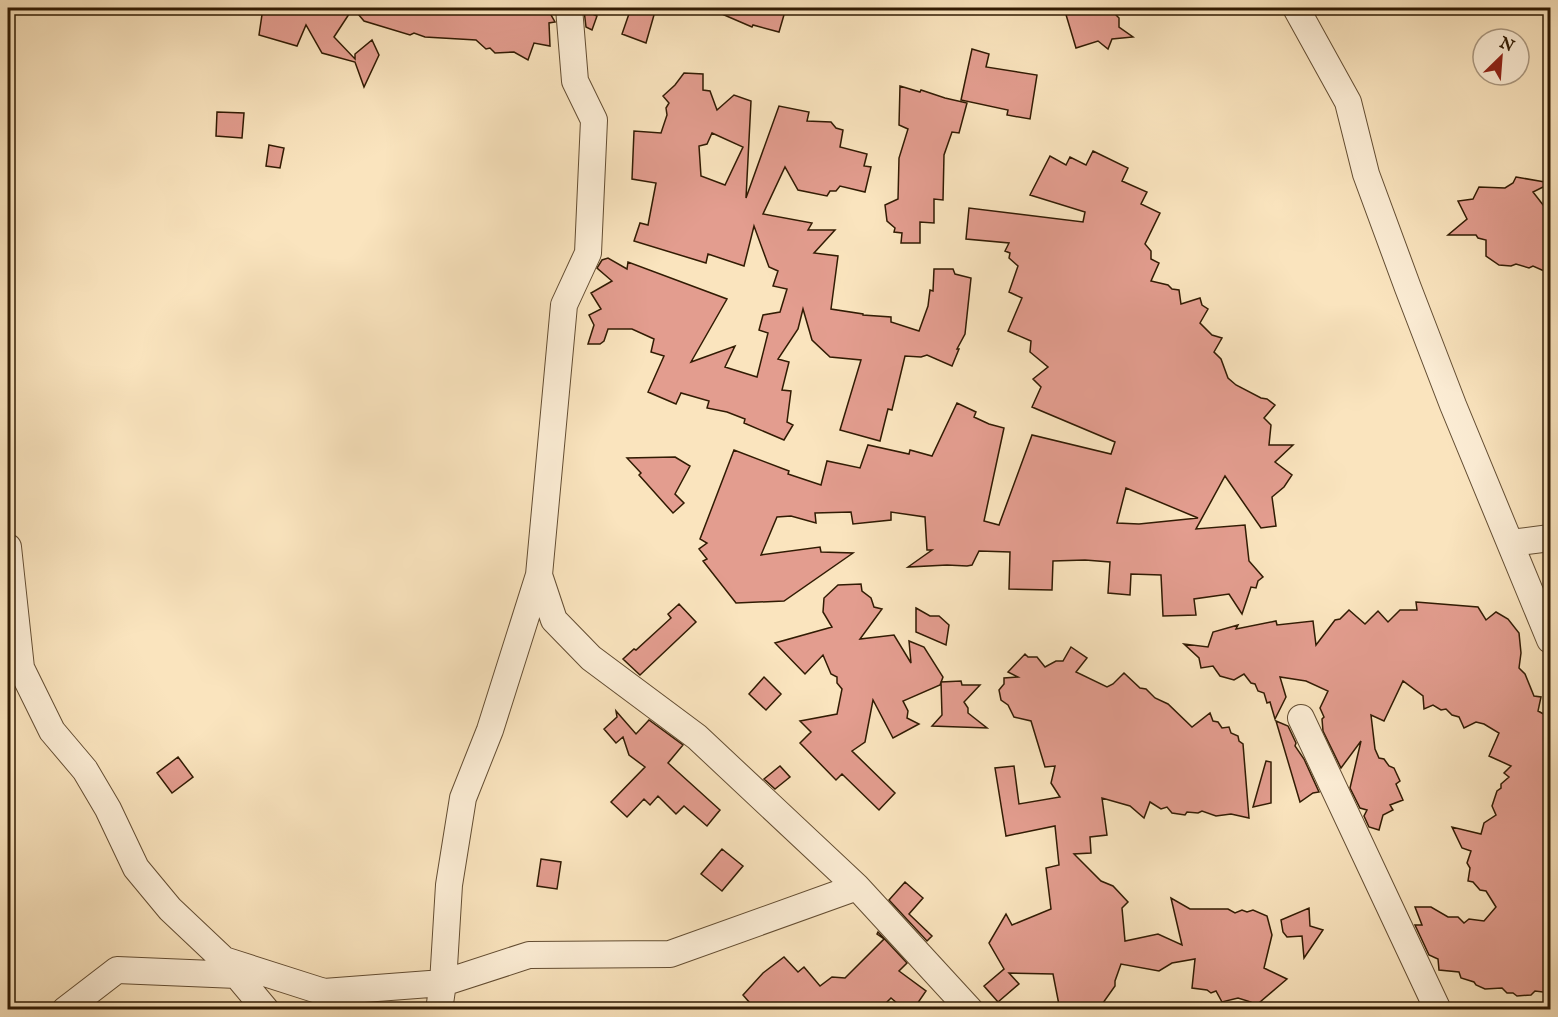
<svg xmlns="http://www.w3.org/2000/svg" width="1558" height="1017" font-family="'IM FELL English',serif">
<rect width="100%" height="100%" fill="#fae4be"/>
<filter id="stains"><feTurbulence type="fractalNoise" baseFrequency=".00333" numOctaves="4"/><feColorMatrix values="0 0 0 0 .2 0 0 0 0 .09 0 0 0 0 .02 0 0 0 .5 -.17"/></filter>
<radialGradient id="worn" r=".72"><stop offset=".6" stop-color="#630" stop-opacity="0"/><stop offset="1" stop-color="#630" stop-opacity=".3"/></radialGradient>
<path fill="#e39d8f" stroke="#311b03" stroke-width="1.5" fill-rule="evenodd" d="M 263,8 L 547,8 L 555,22 L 549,23 L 550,46 L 534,43 L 528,60 L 514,52 L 495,53 L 490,48 L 486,49 L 476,40 L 425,37 L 414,33 L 410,35 L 364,21 L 353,8 L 334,37 L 355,59 L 355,54 L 372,40 L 379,55 L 364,87 L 355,62 L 322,53 L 306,25 L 297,46 L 259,35 Z
M 631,8 L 656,8 L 646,43 L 622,34 Z
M 708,8 L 786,8 L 779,32 L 753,25 L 752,27 Z
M 1064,8 L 1113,8 L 1113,12 L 1119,18 L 1119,27 L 1133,37 L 1112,39 L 1108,49 L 1098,41 L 1076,48 Z
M 584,10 L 597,16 L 592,30 L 586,27 Z
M 972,49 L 989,54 L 986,67 L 1037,75 L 1030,119 L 1007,115 L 1008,110 L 961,100 Z
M 684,73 L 703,74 L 703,90 L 710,91 L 717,110 L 734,95 L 751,101 L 746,198 L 779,106 L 809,112 L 807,121 L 831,122 L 836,128 L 843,130 L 840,147 L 867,154 L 864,166 L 871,167 L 865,192 L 840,186 L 836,191 L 830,191 L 827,196 L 798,190 L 785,167 L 763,214 L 812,223 L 808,230 L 835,230 L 814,253 L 838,256 L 831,309 L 863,314 L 863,315 L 891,317 L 891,322 L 919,331 L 928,306 L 930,290 L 933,291 L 934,269 L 953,269 L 955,274 L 971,278 L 965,334 L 957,349 L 959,349 L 952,366 L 927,355 L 921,357 L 905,356 L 892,410 L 888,409 L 880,441 L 840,430 L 861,360 L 830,357 L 812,340 L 803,309 L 798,329 L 778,359 L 789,362 L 782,390 L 791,391 L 787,422 L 793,425 L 784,440 L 744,423 L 745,419 L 727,412 L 707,408 L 709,401 L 681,393 L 676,404 L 648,392 L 664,356 L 651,352 L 654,339 L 632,329 L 608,329 L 604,341 L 600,344 L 588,344 L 594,325 L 589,315 L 601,309 L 591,293 L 612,281 L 597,268 L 602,260 L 608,258 L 627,269 L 628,262 L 727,299 L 691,362 L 735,346 L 725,367 L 757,377 L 768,333 L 759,330 L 763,315 L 780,312 L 787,289 L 773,286 L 778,271 L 769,267 L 754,226 L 744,266 L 708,254 L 706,263 L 634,241 L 640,223 L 648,225 L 656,183 L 632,179 L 634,131 L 661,133 L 667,115 L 666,108 L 669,103 L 663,96 L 675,85 ZM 712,133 L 743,147 L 725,185 L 701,176 L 699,146 L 707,144 Z
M 900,86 L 920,92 L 921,90 L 945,98 L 967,103 L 959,133 L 952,132 L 944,155 L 943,200 L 934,199 L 934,223 L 920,222 L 920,243 L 901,243 L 902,233 L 894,232 L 895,228 L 887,221 L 885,205 L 898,199 L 899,158 L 908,129 L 899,125 Z
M 217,112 L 244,113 L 242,138 L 216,136 Z
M 269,145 L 284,148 L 280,168 L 266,166 Z
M 1093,151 L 1128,168 L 1122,181 L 1147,192 L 1141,204 L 1160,213 L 1145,244 L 1151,251 L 1151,259 L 1159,263 L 1151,281 L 1168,285 L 1172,289 L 1179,290 L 1181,304 L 1200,298 L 1202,305 L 1208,309 L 1200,323 L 1212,335 L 1222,338 L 1214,352 L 1221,359 L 1228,378 L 1236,385 L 1261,398 L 1267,399 L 1275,405 L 1264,418 L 1271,425 L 1269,445 L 1293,445 L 1275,462 L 1292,475 L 1284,487 L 1272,497 L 1276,526 L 1261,528 L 1225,476 L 1196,529 L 1245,525 L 1249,561 L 1263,577 L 1258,581 L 1256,588 L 1251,587 L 1242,614 L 1229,594 L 1194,599 L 1196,615 L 1163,616 L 1161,575 L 1131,574 L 1130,595 L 1108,593 L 1110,562 L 1085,560 L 1053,561 L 1052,590 L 1009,589 L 1010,552 L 979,551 L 972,565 L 967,566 L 947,565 L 908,567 L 932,550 L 927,550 L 925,517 L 891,512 L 891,520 L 853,524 L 851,512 L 815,513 L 816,523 L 791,516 L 777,517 L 761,555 L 820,547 L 821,552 L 853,553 L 784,601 L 736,603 L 703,561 L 707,559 L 699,549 L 707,543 L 700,539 L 734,450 L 789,471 L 788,474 L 821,485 L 827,461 L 860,468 L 868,445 L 909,454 L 910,450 L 932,456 L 957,403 L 976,412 L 974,417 L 989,424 L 1004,428 L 984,521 L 999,525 L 1032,435 L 1111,454 L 1115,442 L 1032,407 L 1041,387 L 1033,379 L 1048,367 L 1030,352 L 1031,341 L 1008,331 L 1022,298 L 1009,292 L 1018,266 L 1009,258 L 1010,253 L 1005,251 L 1009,243 L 966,239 L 969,208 L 1083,222 L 1085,212 L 1030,195 L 1050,156 L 1066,165 L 1070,157 L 1086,165 ZM 1126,488 L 1198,518 L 1139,524 L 1117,523 Z
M 1516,177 L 1551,183 L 1533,192 L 1547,210 L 1546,223 L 1551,222 L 1551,274 L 1533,266 L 1529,268 L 1516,264 L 1511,266 L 1499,265 L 1486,256 L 1486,240 L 1478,238 L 1476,235 L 1448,235 L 1467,219 L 1458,201 L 1473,199 L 1479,187 L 1505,188 L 1513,183 Z
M 675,457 L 690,466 L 675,494 L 684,503 L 673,513 L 639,475 L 641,473 L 627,458 Z
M 861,584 L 862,591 L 871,598 L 874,607 L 882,609 L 860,639 L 894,635 L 911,663 L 909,641 L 924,647 L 943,677 L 940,685 L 903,701 L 908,711 L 907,718 L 919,724 L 893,738 L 873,700 L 865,742 L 852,751 L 895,793 L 879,810 L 842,774 L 836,780 L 800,743 L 811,732 L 800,721 L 837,714 L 842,689 L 837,683 L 837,677 L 831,674 L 823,655 L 805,674 L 775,643 L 832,627 L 823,612 L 824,598 L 838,585 Z
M 1416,602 L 1478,607 L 1486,620 L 1496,612 L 1508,619 L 1519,633 L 1521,653 L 1519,668 L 1525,674 L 1534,696 L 1541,697 L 1538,711 L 1551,718 L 1551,993 L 1535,991 L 1531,995 L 1517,996 L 1513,993 L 1507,993 L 1502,988 L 1485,989 L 1476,985 L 1474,982 L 1461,978 L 1459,972 L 1439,970 L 1438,959 L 1429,955 L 1415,925 L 1422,925 L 1415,907 L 1431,907 L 1448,917 L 1458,917 L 1464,923 L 1469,919 L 1484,921 L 1496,907 L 1486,891 L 1480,890 L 1473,882 L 1468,881 L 1470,868 L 1467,863 L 1471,851 L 1462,848 L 1452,827 L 1481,834 L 1484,823 L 1496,815 L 1492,806 L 1497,791 L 1501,788 L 1501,784 L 1509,777 L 1504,773 L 1511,766 L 1489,756 L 1499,733 L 1484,724 L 1476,722 L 1464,728 L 1459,717 L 1452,715 L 1446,709 L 1441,710 L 1433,705 L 1424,709 L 1423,696 L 1403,681 L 1384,721 L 1371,715 L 1375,749 L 1379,758 L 1384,759 L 1389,766 L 1394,768 L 1400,781 L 1396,784 L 1403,800 L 1390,805 L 1393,810 L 1383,815 L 1379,830 L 1369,827 L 1364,816 L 1367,810 L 1360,808 L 1350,788 L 1361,741 L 1341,768 L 1323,731 L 1322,719 L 1324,717 L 1320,708 L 1328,691 L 1306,681 L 1280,677 L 1286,697 L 1275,719 L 1270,702 L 1267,703 L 1264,693 L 1258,691 L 1255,684 L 1251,683 L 1244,674 L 1234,680 L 1220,676 L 1213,666 L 1201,668 L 1199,658 L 1184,644 L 1208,647 L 1213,632 L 1238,625 L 1236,629 L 1276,621 L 1277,625 L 1313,621 L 1316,645 L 1335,620 L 1340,619 L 1349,610 L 1365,624 L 1378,611 L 1388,622 L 1400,610 L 1417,610 Z
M 679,604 L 696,622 L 640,675 L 623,659 L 634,649 L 636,650 L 671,618 L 668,614 Z
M 916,608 L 930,616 L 939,616 L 949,625 L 946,645 L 916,632 Z
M 1071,647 L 1087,658 L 1076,672 L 1107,687 L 1113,684 L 1124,673 L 1140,688 L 1146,689 L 1155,698 L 1168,704 L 1192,727 L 1210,713 L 1213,721 L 1218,722 L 1222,728 L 1229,727 L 1231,733 L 1238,736 L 1239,741 L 1243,744 L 1249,818 L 1231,814 L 1216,816 L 1202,811 L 1198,813 L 1187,812 L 1185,815 L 1172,813 L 1167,807 L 1161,809 L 1150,802 L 1144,818 L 1130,806 L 1102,798 L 1107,835 L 1090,837 L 1091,853 L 1074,854 L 1101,881 L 1113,886 L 1128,902 L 1122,908 L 1125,941 L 1158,934 L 1182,945 L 1171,898 L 1190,909 L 1228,909 L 1235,913 L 1242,910 L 1247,912 L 1253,910 L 1267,916 L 1272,935 L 1264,968 L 1287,979 L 1253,1008 L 1251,1002 L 1238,998 L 1222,1002 L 1216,991 L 1211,993 L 1207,990 L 1192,988 L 1195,959 L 1172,963 L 1159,971 L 1121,964 L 1115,981 L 1115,986 L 1098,1010 L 1060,1010 L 1053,974 L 1009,973 L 1019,984 L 998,1002 L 984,986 L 1004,969 L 989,943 L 1006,914 L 1012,925 L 1051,909 L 1046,868 L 1059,865 L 1055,826 L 1006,836 L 995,768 L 1014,766 L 1019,804 L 1060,797 L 1051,783 L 1055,766 L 1045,767 L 1031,721 L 1014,717 L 1008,705 L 1001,700 L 999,690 L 1004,684 L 1004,678 L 1018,677 L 1008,672 L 1025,654 L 1028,657 L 1037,657 L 1045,667 L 1056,661 L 1063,661 Z
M 764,677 L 781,694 L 766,710 L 749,694 Z
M 961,681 L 962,685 L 980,685 L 964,702 L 968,708 L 968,713 L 987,728 L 932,726 L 942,715 L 941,682 Z
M 616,711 L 636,734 L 649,720 L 683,745 L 668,763 L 720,810 L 707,826 L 684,806 L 676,814 L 658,796 L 650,805 L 644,799 L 627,817 L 611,802 L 645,767 L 629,755 L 623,737 L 616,743 L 604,729 L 617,717 Z
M 1276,721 L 1288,726 L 1296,743 L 1295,746 L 1304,759 L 1319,792 L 1313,793 L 1300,802 Z
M 178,757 L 193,777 L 172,793 L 157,773 Z
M 1266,761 L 1271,762 L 1271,803 L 1253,807 Z
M 780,766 L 790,777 L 775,789 L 764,779 Z
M 722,849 L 743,866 L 722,891 L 701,874 Z
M 541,859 L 561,862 L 557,889 L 537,886 Z
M 905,882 L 923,898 L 909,914 L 932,936 L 927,941 L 889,900 Z
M 1309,908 L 1310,926 L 1323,930 L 1304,958 L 1302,936 L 1287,937 L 1283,932 L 1281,920 Z
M 878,932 L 907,963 L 899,971 L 926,991 L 913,1010 L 905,1010 L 891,998 L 879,1010 L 756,1010 L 743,995 L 763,973 L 784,957 L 798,972 L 804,967 L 820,986 L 832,977 L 845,978 L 884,939 L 877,934 Z"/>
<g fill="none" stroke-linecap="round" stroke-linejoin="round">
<g stroke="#634d32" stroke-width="28">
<path id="minor" d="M 569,8 L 575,81 L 594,120 L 588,253 L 564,305 L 539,575 L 554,620 L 591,658 L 697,737 L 857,887
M 1296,8 L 1348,102 L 1366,174 L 1408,288 L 1453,405 L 1550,640
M 1511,543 L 1550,538
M 8,547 L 21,668 L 52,731 L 85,770 L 108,809 L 136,868 L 170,909 L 224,960 L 266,1010
M 1301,718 L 1438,1010
M 224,960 L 324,992 L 443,983 L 529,955 L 670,954 L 857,887 L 970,1010
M 65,1010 L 117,970 L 237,975
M 439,1010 L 443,983 L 449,885 L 463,798 L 490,730 L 539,575"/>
</g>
<use href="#minor" stroke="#fcedd5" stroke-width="26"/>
</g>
<rect width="1558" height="1017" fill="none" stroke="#fae4be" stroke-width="30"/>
<rect x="9" y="9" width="1540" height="999" fill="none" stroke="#311b03" stroke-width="3"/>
<rect x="15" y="15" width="1528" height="987" fill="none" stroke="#311b03" stroke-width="1.5"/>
<g transform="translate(1501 57) rotate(25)"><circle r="28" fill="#fcedd5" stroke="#ab9981" stroke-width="1.5"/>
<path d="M0-4.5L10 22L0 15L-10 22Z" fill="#8f2418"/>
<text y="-9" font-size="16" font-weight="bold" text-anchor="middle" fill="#311b03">N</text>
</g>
<rect width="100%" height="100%" filter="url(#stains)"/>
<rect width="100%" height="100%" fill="url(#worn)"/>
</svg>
